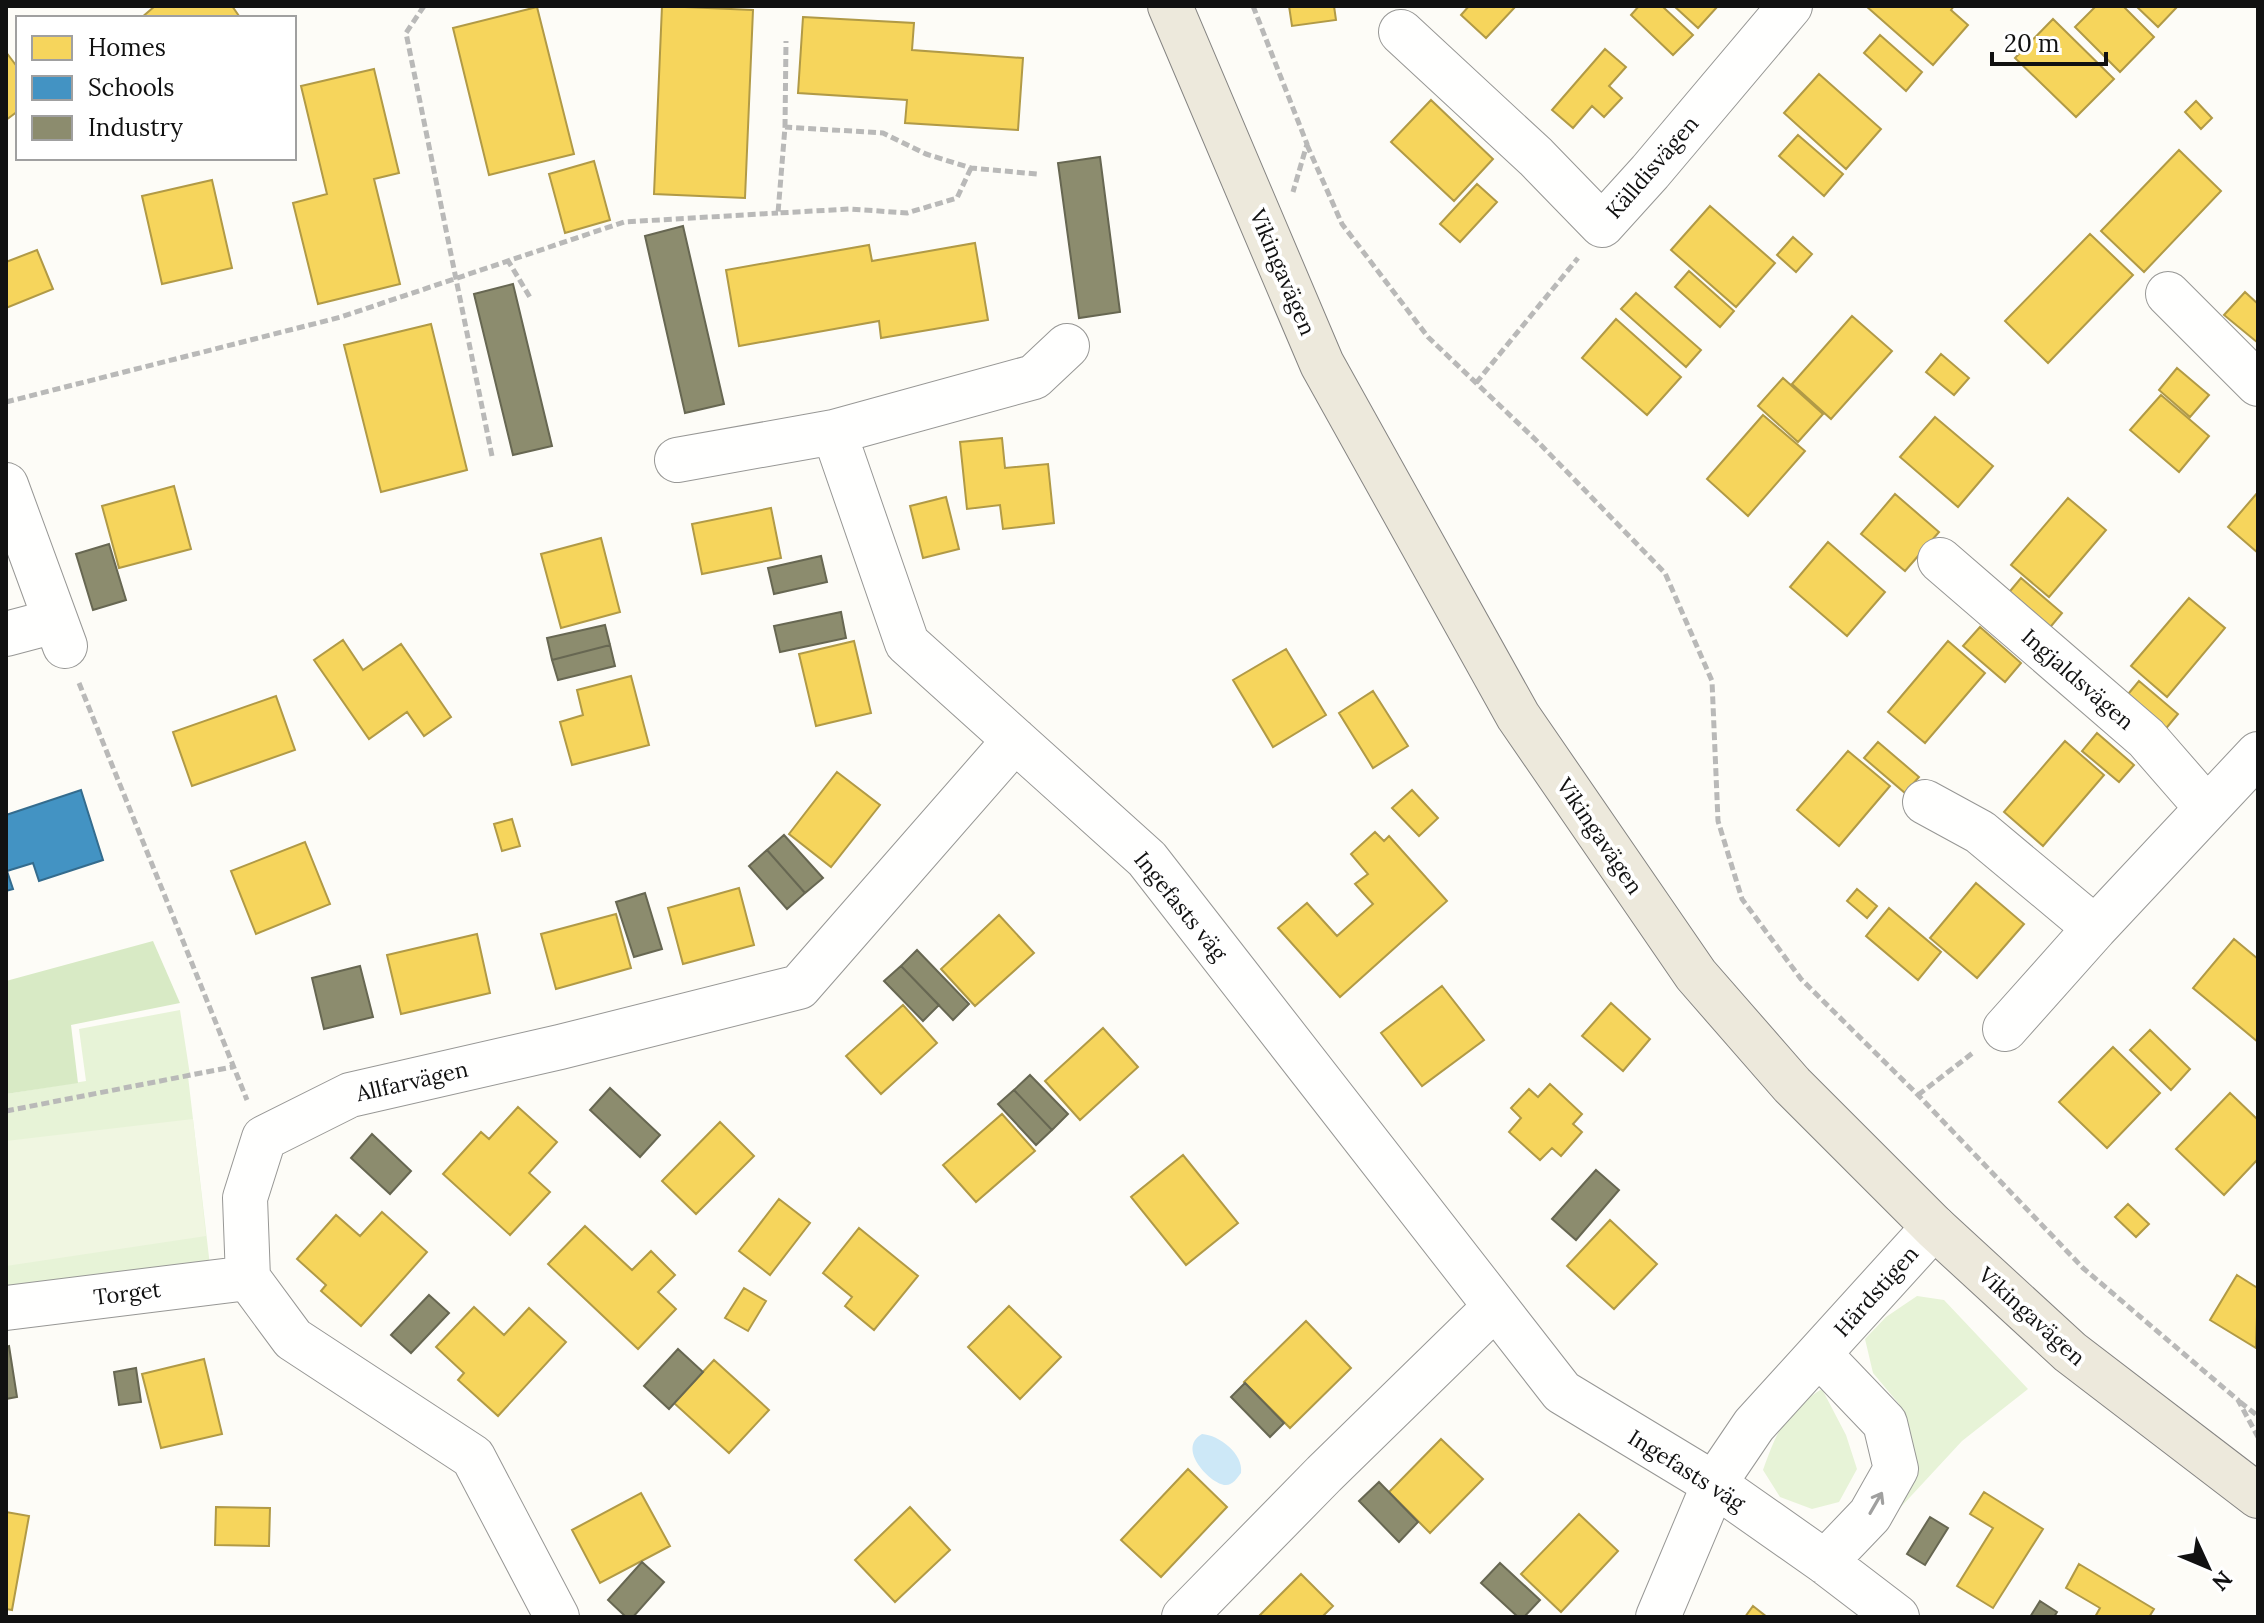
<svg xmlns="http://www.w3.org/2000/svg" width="2264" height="1623" font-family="Lora,serif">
<rect width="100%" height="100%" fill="#fdfcf7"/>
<path fill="#e7f3d7" d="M 180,1010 L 190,1075 L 188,1076 L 212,1283 L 6,1308 L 6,1094 L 86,1081 L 79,1029 Z
M 1917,1296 L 1944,1300 L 2028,1389 L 1962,1441 L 1899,1509 L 1913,1454 L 1899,1404 L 1873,1373 L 1865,1339 L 1886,1317 Z
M 1822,1389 L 1846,1435 L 1857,1469 L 1839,1502 L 1812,1509 L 1780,1497 L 1763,1470 C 1777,1431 1785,1411 1822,1389 Z"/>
<path fill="#d8eac5" d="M 153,941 L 180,1003 L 71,1025 L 78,1083 L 6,1094 L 6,981 Z"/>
<path fill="#f0f6e1" d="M 193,1119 L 206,1236 L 6,1266 L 6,1141 Z"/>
<path fill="#cde8f7" d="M 1202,1434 C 1219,1435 1244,1454 1241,1473 C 1237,1478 1233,1485 1226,1485 C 1213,1486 1175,1449 1202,1434 Z"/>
<path fill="#f6d55c" stroke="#b19a46" stroke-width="2" d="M 155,6 L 232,6 L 239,16 L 236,18 L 141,18 Z
M 662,6 L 753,10 L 745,198 L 654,194 Z
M 1289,6 L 1334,6 L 1336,20 L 1292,26 Z
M 1469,6 L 1516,6 L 1486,38 L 1461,15 Z
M 1639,6 L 1662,6 L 1693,35 L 1673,55 L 1631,15 Z
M 1674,6 L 1718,6 L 1698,28 Z
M 1866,6 L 1954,6 L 1951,10 L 1968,25 L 1933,65 Z
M 2096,6 L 2123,6 L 2154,37 L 2120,72 L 2075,27 Z
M 2136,6 L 2178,6 L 2158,27 Z
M 537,7 L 574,154 L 489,175 L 453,28 Z
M 803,17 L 914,23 L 912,50 L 1023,58 L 1018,130 L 905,123 L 907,100 L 798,93 Z
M 2053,19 L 2114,79 L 2076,117 L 2015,58 Z
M 1880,35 L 1922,72 L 1906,91 L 1864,53 Z
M 1605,49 L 1626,67 L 1609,86 L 1622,98 L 1604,117 L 1592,106 L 1573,128 L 1552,110 Z
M 6,52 L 18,68 L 18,111 L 6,120 Z
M 374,69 L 399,173 L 374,179 L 400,284 L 318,304 L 293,203 L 327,194 L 301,86 Z
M 1819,74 L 1881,129 L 1846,169 L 1784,113 Z
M 1431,100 L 1493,159 L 1454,201 L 1391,142 Z
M 2196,101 L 2212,118 L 2201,129 L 2185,112 Z
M 1798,135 L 1843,174 L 1824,196 L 1779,156 Z
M 2179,150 L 2221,191 L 2144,272 L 2101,231 Z
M 594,161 L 610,220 L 565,233 L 549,174 Z
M 212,180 L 232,268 L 162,284 L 142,196 Z
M 1477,184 L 1497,202 L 1460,242 L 1440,224 Z
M 1710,206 L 1775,263 L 1736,307 L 1671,250 Z
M 2090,234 L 2133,275 L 2048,363 L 2005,321 Z
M 1793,237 L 1812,254 L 1796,272 L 1777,255 Z
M 975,243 L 988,320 L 881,338 L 879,321 L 739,346 L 726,270 L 869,245 L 872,261 Z
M 37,250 L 53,289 L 6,308 L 6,262 Z
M 1689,271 L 1734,311 L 1720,327 L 1675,287 Z
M 2245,292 L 2258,304 L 2258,343 L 2224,315 Z
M 1636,293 L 1701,350 L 1686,367 L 1621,309 Z
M 1852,316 L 1892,351 L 1831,419 L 1792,384 Z
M 1616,319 L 1681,377 L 1647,415 L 1582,358 Z
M 431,324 L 467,470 L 381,492 L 344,345 Z
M 1941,354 L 1969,378 L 1954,395 L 1926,372 Z
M 2177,368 L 2209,395 L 2190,417 L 2159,390 Z
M 1783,378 L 1823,414 L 1798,442 L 1758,406 Z
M 2161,395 L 2209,436 L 2179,472 L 2130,430 Z
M 1763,415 L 1805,451 L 1748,516 L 1707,479 Z
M 1935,417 L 1993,466 L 1958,507 L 1900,457 Z
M 1002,438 L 1005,468 L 1048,464 L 1054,523 L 1003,529 L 1000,505 L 967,509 L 960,442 Z
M 174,486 L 191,549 L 119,568 L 102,506 Z
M 2258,492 L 2258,553 L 2228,527 Z
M 1895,494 L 1939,532 L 1905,571 L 1861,534 Z
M 946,497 L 959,549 L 923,558 L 910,506 Z
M 2068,498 L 2106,530 L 2049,597 L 2011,565 Z
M 771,508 L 781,558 L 702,574 L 692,524 Z
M 601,538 L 620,612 L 561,628 L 541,554 Z
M 1828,542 L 1885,592 L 1847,636 L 1790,587 Z
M 2021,578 L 2062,613 L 2047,631 L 2006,596 Z
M 2189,598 L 2225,628 L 2167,697 L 2131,666 Z
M 1980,627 L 2021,663 L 2005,682 L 1963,646 Z
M 343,640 L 363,670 L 401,644 L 451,717 L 424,736 L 407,712 L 369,739 L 314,660 Z
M 854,641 L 871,713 L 816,726 L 799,654 Z
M 1948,641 L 1985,673 L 1925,743 L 1888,712 Z
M 1286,649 L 1326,715 L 1273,747 L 1233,680 Z
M 631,676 L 649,745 L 572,765 L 560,722 L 583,715 L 577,690 Z
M 2139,681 L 2178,714 L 2163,732 L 2124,699 Z
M 1373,691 L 1408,746 L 1373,768 L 1339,713 Z
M 276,696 L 295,750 L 192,786 L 173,732 Z
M 2097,733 L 2134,765 L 2119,782 L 2082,751 Z
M 2065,741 L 2104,775 L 2043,846 L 2004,812 Z
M 1878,742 L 1919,777 L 1905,793 L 1864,758 Z
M 1848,751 L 1890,786 L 1839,846 L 1797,810 Z
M 837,772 L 880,805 L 831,867 L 789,834 Z
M 1412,790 L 1438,818 L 1419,836 L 1392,808 Z
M 512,819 L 520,846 L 502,851 L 494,824 Z
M 1375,832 L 1384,841 L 1389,836 L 1447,901 L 1340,997 L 1278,928 L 1307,903 L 1337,936 L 1373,904 L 1355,884 L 1368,874 L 1351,854 Z
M 305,842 L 330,904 L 256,934 L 231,871 Z
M 1976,883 L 2024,924 L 1977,978 L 1930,938 Z
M 739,888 L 754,945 L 683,964 L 668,908 Z
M 1857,889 L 1877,906 L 1867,918 L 1847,901 Z
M 1889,908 L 1941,952 L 1918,980 L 1866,936 Z
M 616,914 L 631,968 L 556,989 L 541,934 Z
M 999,915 L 1034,953 L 975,1006 L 941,969 Z
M 477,934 L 490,993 L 401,1014 L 387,955 Z
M 2234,939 L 2258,959 L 2258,1042 L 2193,988 Z
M 1442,986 L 1484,1040 L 1422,1086 L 1381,1033 Z
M 1611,1003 L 1650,1039 L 1623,1071 L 1582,1036 Z
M 903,1005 L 937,1043 L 881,1094 L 846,1056 Z
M 1103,1028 L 1138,1067 L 1080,1120 L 1045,1081 Z
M 2150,1030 L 2190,1069 L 2171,1090 L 2130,1050 Z
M 2113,1047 L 2160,1093 L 2107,1148 L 2059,1102 Z
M 1550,1084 L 1582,1114 L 1573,1124 L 1582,1132 L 1561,1156 L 1552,1148 L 1540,1160 L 1509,1132 L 1521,1118 L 1511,1108 L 1529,1089 L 1538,1097 Z
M 2230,1093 L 2258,1120 L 2258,1159 L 2224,1195 L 2176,1149 Z
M 518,1107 L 557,1142 L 529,1173 L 550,1192 L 510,1235 L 443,1174 L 481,1132 L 489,1139 Z
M 1002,1114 L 1035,1151 L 976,1202 L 943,1165 Z
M 720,1122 L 754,1156 L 696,1214 L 662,1181 Z
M 1183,1155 L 1238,1223 L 1186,1265 L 1131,1197 Z
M 779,1199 L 810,1223 L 770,1275 L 739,1251 Z
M 2128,1204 L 2149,1224 L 2136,1237 L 2115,1217 Z
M 382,1212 L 427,1252 L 361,1326 L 321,1291 L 326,1285 L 297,1259 L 336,1215 L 360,1236 Z
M 1610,1220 L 1657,1264 L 1614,1309 L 1567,1266 Z
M 585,1226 L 632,1270 L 651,1251 L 675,1275 L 658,1292 L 676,1309 L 638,1349 L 548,1264 Z
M 859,1228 L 918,1276 L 874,1330 L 845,1306 L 852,1297 L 823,1273 Z
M 2237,1275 L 2256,1287 L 2258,1285 L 2256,1348 L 2210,1320 Z
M 744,1288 L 766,1301 L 748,1331 L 725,1318 Z
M 1009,1306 L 1061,1357 L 1020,1399 L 968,1347 Z
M 474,1307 L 504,1335 L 529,1308 L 566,1342 L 498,1416 L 458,1380 L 464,1373 L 436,1347 Z
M 1306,1321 L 1351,1368 L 1290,1428 L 1244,1382 Z
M 204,1359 L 222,1434 L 161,1448 L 142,1374 Z
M 714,1360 L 769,1410 L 729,1453 L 674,1403 Z
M 1441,1439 L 1483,1479 L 1430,1533 L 1389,1492 Z
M 1188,1469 L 1227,1507 L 1161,1577 L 1121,1540 Z
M 1984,1492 L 2043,1529 L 1993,1608 L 1957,1586 L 1993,1528 L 1970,1514 Z
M 641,1493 L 670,1546 L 600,1583 L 572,1530 Z
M 216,1507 L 270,1508 L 269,1546 L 215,1545 Z
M 910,1507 L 950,1550 L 895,1602 L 855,1560 Z
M 6,1512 L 29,1516 L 12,1610 L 6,1609 Z
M 1579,1514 L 1618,1551 L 1561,1612 L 1521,1574 Z
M 2079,1564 L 2154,1609 L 2149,1617 L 2095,1617 L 2100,1608 L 2066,1588 Z
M 1301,1574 L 1333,1606 L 1322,1617 L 1258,1617 Z
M 1753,1606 L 1767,1617 L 1745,1617 Z"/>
<path fill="#4393c3" stroke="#346c8e" stroke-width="2" d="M 81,790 L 103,860 L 39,881 L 33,863 L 7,871 L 13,889 L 6,891 L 6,815 Z"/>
<path fill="#8c8c6e" stroke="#676752" stroke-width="2" d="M 1100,157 L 1120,312 L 1079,318 L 1058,163 Z
M 683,226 L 724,404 L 685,413 L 645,236 Z
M 513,284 L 552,446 L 513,455 L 474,294 Z
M 109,544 L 126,600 L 93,610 L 76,554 Z
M 821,556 L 827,582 L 774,594 L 768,568 Z
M 841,612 L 846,638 L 780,652 L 774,626 Z
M 605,625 L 610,645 L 552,660 L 547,638 Z
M 610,645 L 615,666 L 558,680 L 552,660 Z
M 784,835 L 823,878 L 805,893 L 767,850 Z
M 767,850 L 805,893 L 787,909 L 749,866 Z
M 645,893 L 662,949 L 634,957 L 616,902 Z
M 917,950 L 969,1004 L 953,1020 L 901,966 Z
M 360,966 L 373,1017 L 324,1029 L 312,978 Z
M 901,966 L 939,1005 L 923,1021 L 884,981 Z
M 1030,1075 L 1068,1114 L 1052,1130 L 1014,1090 Z
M 610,1088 L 660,1135 L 640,1157 L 590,1110 Z
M 1014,1090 L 1052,1130 L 1036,1145 L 998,1104 Z
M 372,1134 L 411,1171 L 390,1194 L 351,1158 Z
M 1596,1170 L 1619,1190 L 1576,1240 L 1552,1219 Z
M 429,1295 L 449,1313 L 411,1353 L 391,1335 Z
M 9,1346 L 17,1397 L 6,1399 L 6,1347 Z
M 678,1349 L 703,1372 L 669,1409 L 644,1386 Z
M 136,1368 L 141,1402 L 119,1405 L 114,1372 Z
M 1245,1383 L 1284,1423 L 1270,1437 L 1231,1397 Z
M 1379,1482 L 1418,1522 L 1399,1542 L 1359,1501 Z
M 1930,1517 L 1948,1528 L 1925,1565 L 1907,1554 Z
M 642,1562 L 664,1582 L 633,1617 L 626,1617 L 608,1600 Z
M 1500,1563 L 1540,1600 L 1524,1617 L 1518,1617 L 1481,1583 Z
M 2040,1601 L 2057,1612 L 2054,1617 L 2030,1617 Z"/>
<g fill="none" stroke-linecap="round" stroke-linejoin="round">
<g stroke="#979795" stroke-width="46">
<path id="minor" d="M 1401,32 L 1536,157 L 1602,225 L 1650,172 L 1790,6
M 2168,294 L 2258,384
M 834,432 L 907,643 L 1147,859 L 1562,1392 L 1714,1484 L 1825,1562 L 1897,1617
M 677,460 L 834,432 L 1034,377 L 1067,346
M 6,485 L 65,646
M 1940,560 L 2146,738 L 2207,808
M 6,634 L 55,621
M 1925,802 L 1980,832 L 2095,928
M 2005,1029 L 2095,928 L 2258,754
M 6,1308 L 248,1278
M 1819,1354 L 1885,1423 L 1896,1469 L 1870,1515 L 1825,1562
M 557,1617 L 473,1457 L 293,1339 L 248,1278 L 245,1198 L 264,1138 L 350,1095 L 560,1047 L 799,987 L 1015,740
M 1184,1617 L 1324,1474 L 1494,1308
M 1658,1617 L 1714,1484 L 1754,1425 L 1934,1227"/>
</g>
<g stroke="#858482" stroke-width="46">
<path id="major" d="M 1170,6 L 1322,364 L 1518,716 L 1696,975 L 1792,1085 L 1934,1227 L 2070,1352 L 2258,1496"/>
</g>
<path stroke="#b9b9b8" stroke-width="5" stroke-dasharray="8 4" stroke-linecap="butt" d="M 424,6 L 406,33 L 492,456
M 1253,6 L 1307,144 L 1293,192
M 785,127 L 786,41
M 1307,145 L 1342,224 L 1428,337 L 1539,443 L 1665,573 L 1712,681 L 1718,821 L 1742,899 L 1801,979 L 1918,1095 L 2083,1268 L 2238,1400 L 2258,1437
M 971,168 L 957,198 L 907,213 L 850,209 L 778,213 L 785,127 L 883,133 L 926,154 L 971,168 L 1037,174
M 507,259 L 531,299
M 1476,383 L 1578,258
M 6,402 L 341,317 L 624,222 L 778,213
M 79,683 L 247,1100
M 1918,1095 L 1974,1052
M 6,1111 L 232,1067
M 2240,1402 L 2258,1416"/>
<use href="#minor" stroke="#fffffe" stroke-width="44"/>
<use href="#major" stroke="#ede9dc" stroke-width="44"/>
</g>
<defs><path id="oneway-shaft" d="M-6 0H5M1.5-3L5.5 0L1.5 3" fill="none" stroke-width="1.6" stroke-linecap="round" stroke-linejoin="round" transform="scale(2)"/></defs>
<use stroke="#a0a09f" href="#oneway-shaft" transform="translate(1876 1503) rotate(-60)"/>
<g text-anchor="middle" stroke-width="8" stroke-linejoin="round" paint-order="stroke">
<g font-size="22" fill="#111" stroke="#fff">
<text transform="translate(1652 167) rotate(-49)" y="8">Källdisvägen</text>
<text transform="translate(1283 272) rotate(67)" y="8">Vikingavägen</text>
<text transform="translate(2078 679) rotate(41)" y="8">Ingjaldsvägen</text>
<text transform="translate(1600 836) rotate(56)" y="8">Vikingavägen</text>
<text transform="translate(1181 906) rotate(51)" y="8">Ingefasts väg</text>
<text transform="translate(412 1081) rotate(-13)" y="8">Allfarvägen</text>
<text transform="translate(1876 1291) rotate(-48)" y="8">Härdstigen</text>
<text transform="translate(127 1293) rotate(-7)" y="8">Torget</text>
<text transform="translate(2032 1316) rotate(42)" y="8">Vikingavägen</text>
<text transform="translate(1687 1470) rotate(32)" y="8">Ingefasts väg</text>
</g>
</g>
<rect width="2264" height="1623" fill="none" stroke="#111111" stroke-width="16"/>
<rect x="16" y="16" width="280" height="144" fill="#ffffff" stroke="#a0a0a0" stroke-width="2"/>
<rect x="32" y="36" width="40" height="24" fill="#f6d55c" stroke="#a0a0a0" stroke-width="2"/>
<text x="88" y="56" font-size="24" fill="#111111">Homes</text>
<rect x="32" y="76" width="40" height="24" fill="#4393c3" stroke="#a0a0a0" stroke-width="2"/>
<text x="88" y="96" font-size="24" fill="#111111">Schools</text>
<rect x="32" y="116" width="40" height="24" fill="#8c8c6e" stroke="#a0a0a0" stroke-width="2"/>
<text x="88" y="136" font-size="24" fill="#111111">Industry</text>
<g transform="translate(2208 1567) rotate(134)" stroke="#ffffff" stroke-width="6" paint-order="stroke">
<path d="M0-6L14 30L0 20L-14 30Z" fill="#111111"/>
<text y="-12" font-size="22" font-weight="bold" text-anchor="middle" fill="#111111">N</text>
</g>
<path d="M1992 52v12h114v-12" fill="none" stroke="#111111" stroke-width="4"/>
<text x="2004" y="52" font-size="24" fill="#111111" stroke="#ffffff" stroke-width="6" paint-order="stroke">20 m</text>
</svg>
